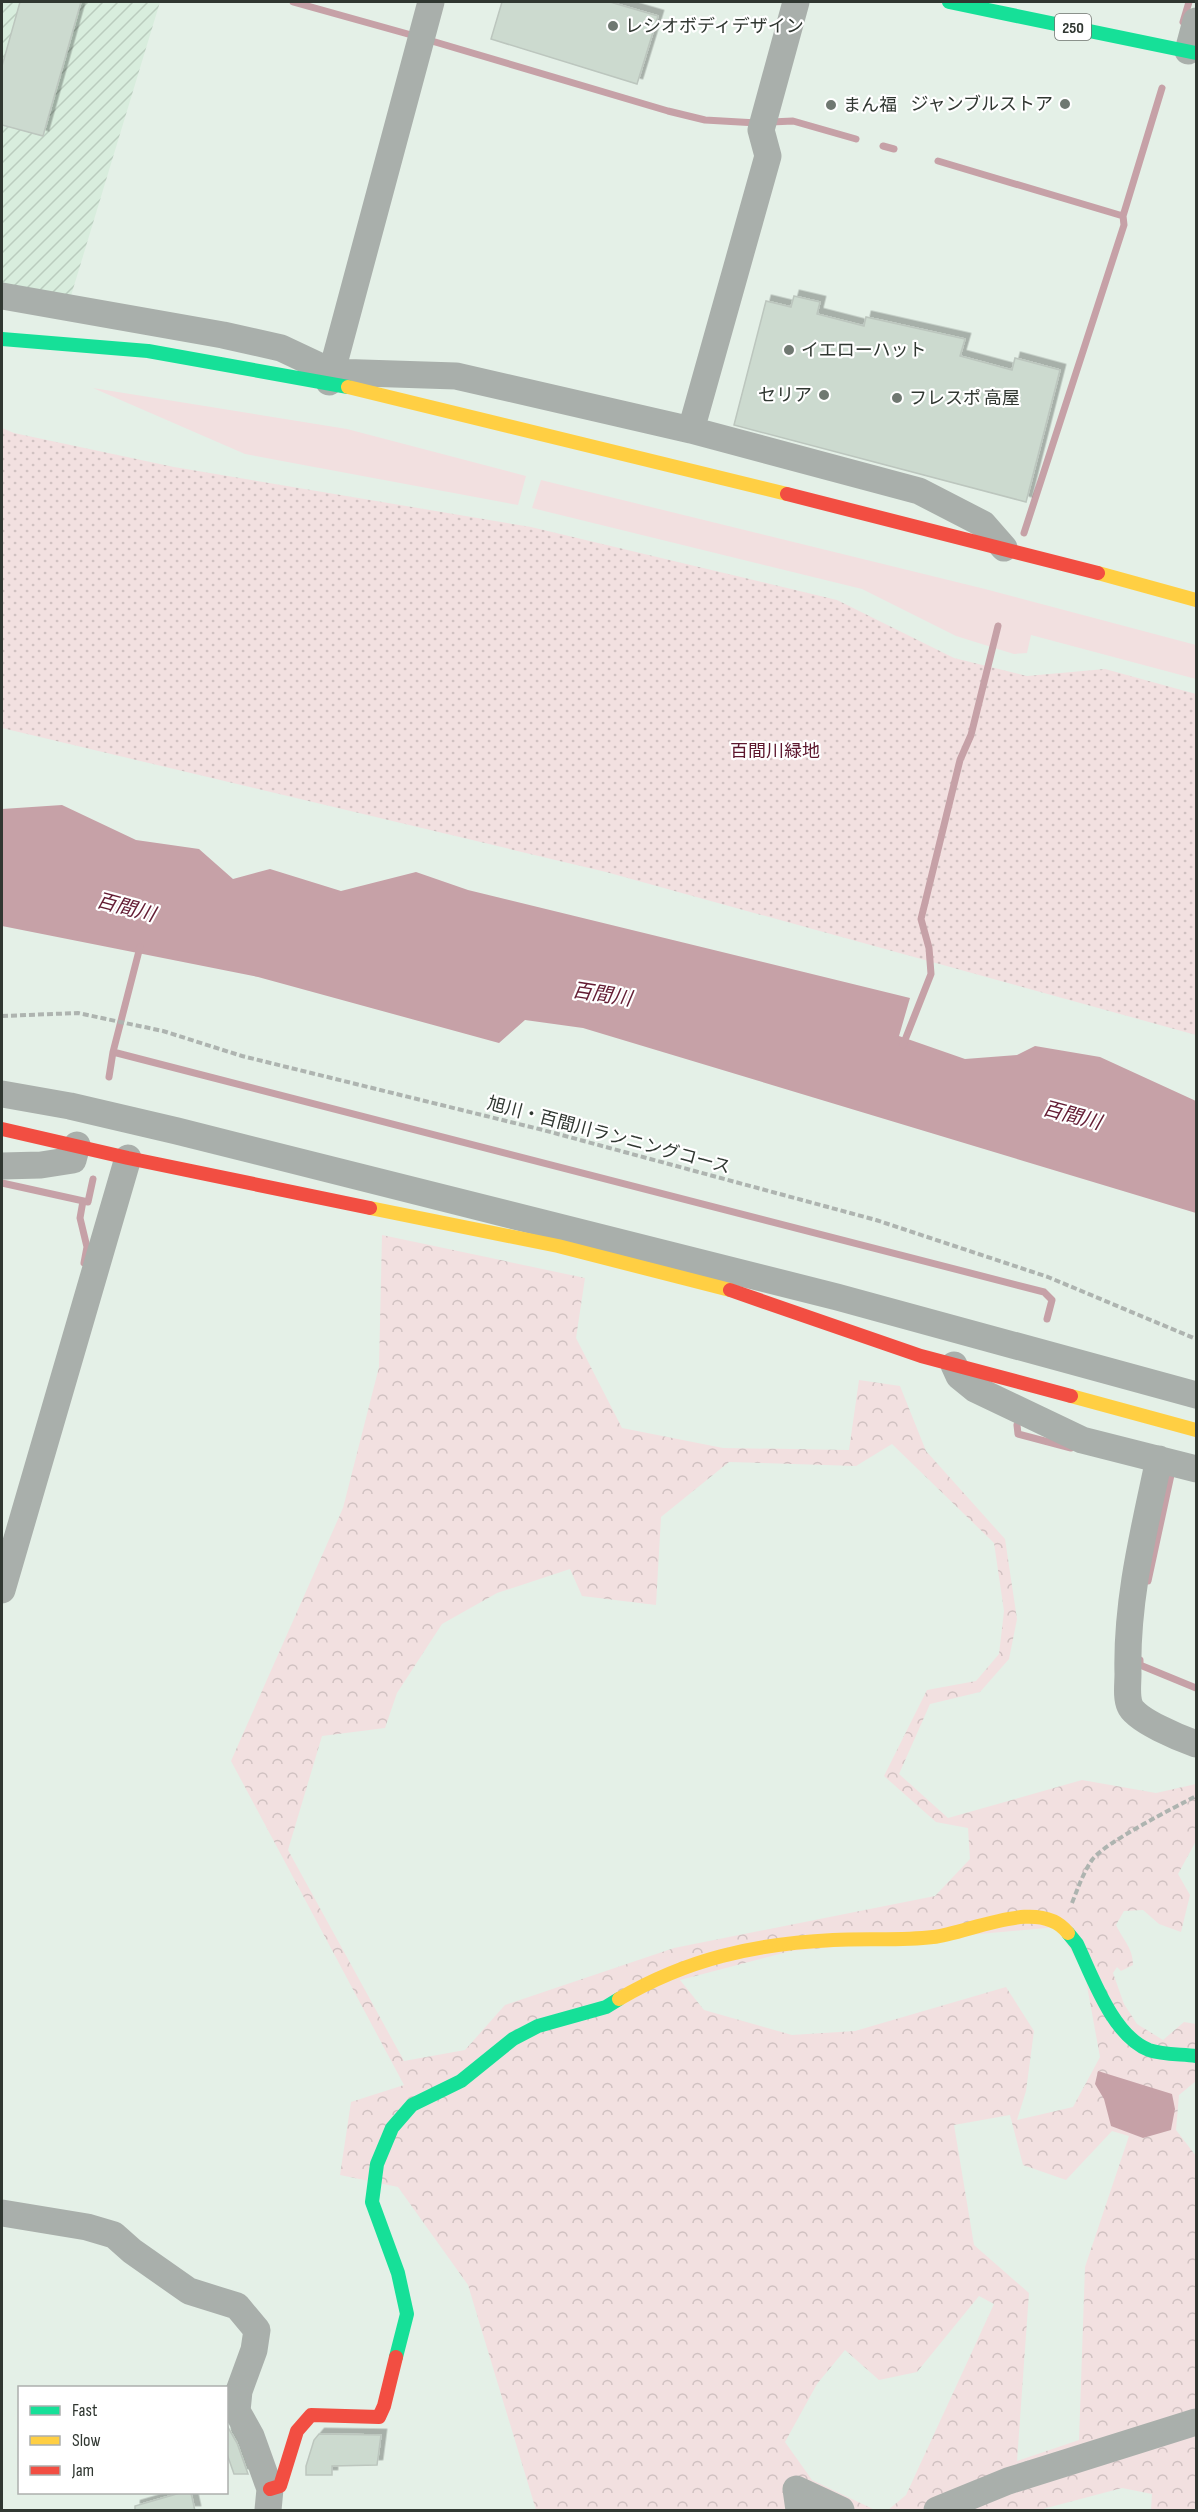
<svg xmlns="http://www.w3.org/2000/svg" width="1198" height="2512" font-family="'Sofia Sans Condensed','Noto Sans JP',sans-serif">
<defs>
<pattern id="industrial-furrows" width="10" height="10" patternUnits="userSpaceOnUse" patternTransform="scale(1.5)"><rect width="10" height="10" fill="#d8eddd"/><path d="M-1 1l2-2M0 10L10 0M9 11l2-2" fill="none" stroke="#baccbe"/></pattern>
<pattern id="forest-crowns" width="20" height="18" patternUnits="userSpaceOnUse" patternTransform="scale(1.5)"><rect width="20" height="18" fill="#f2e0e0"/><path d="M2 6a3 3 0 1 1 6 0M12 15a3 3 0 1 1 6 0" fill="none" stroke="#d0c1c1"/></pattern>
<pattern id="park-dots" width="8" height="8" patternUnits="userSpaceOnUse" patternTransform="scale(1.5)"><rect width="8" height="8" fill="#f2e0e0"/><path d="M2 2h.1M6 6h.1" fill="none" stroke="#d0c1c1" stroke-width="1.8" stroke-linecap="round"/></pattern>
<filter id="shadow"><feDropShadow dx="5.5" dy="-5.5" stdDeviation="0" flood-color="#0004"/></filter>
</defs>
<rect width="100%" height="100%" fill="#e4f0e7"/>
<path fill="url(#industrial-furrows)" d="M 2,2 L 160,2 L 70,299 L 2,287 Z"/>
<path fill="#f2e0e0" d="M 93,388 L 347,429 L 526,476 L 518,505 L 245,454 Z
M 541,480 L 985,589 L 1196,645 L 1196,679 L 1031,635 L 1027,653 L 1014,654 L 956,636 L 862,589 L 532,508 Z"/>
<path fill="url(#forest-crowns)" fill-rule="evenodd" d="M 382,1235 L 585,1278 L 576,1338 L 622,1428 L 723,1448 L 849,1450 L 859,1380 L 900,1386 L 926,1451 L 1005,1539 L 1017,1619 L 1009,1659 L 980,1692 L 930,1704 L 899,1774 L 948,1818 L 1082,1780 L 1156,1793 L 1196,1784 L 1196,1841 L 1178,1874 L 1190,1895 L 1181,1932 L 1159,1924 L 1143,1910 L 1124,1911 L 1116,1925 C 1123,1940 1133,1948 1133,1965 L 1121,1971 L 1117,1967 L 1113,1973 L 1124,2004 L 1137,2024 L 1163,2040 L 1184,2022 L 1196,2024 L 1196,2081 L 1179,2095 L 1176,2130 L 1196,2156 L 1196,2510 L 1151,2510 L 1152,2494 L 1122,2488 L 1039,2510 L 888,2510 L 906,2495 L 994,2304 L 979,2296 L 917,2372 L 879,2380 L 845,2350 L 817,2384 L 785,2442 L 812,2480 L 875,2510 L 536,2510 L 468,2285 L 398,2187 L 340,2175 L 351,2102 L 404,2085 L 231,1761 L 343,1508 L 379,1367 ZM 892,1444 L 994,1543 L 1004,1611 L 999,1654 L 976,1681 L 927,1690 L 884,1776 L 936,1822 L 968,1828 L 970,1859 L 935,1896 L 674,1948 L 505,2005 L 465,2050 L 404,2061 L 288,1850 L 322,1736 L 385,1728 L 397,1693 L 442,1624 L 497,1593 L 570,1569 L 582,1596 L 656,1605 L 661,1517 L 729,1462 L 856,1466 ZM 1057,1927 L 1085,1975 L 1100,2057 L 1073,2107 L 1017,2120 L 1026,2091 L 1034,2031 L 1006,1987 L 855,2031 L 792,2035 L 704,2010 L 680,1980 L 791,1951 ZM 1010,2115 L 1023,2165 L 1066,2180 L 1112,2131 L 1129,2136 L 1085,2267 L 1079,2440 L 1017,2461 L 1029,2293 L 974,2245 L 954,2125 Z"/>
<path fill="url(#park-dots)" d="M 2,428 L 14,433 L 174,467 L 531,527 L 837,600 L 954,658 L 1027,676 L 1105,669 L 1196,694 L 1196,1035 L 606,872 L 2,728 Z"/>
<path fill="#c6a1a7" d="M 62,805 L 136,840 L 199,849 L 233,879 L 270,869 L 341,891 L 416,872 L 468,890 L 910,998 L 899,1036 L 965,1059 L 1017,1055 L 1035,1046 L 1100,1057 L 1196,1101 L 1196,1213 L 583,1028 L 525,1020 L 499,1043 L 258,977 L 2,926 L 2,809 Z
M 1098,2071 L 1172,2094 L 1175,2109 L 1171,2130 L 1143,2138 L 1111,2126 L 1104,2099 L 1095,2084 Z"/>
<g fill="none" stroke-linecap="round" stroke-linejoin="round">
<path stroke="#c6a1a7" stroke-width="7" d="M 293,2 L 415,36
M 1183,22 L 1189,2
M 425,39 L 668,111 L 705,120 L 757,123
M 771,122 L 793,121 L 856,139
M 883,146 L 894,149
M 938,161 L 1123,216
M 1024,533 L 1124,225 L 1123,216 L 1162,88
M 903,1045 L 931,974 L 929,948 L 921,919 L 960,760 L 971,735 L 998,626
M 113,1052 L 1044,1292 L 1052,1300 L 1047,1319
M 109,1077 L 113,1052 L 140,947
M 2,1183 L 88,1202 L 93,1179
M 83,1201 L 80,1218 L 87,1247 L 84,1263
M 1017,1425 L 1018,1434 L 1071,1448
M 1148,1581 L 1171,1475
M 1140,1660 L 1140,1665 L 1196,1688"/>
</g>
<path fill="#ccdacf" stroke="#bcc6be" stroke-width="1.5" filter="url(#shadow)" d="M 20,2 L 81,2 L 43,136 L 2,125 L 2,66 Z
M 502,2 L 610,2 L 658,16 L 637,84 L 491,39 Z
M 794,296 L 820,302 L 817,314 L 864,326 L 866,317 L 965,339 L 960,356 L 1012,370 L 1015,358 L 1060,370 L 1026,502 L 734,425 L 766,301 L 791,307 Z
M 226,2424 L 237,2443 L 248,2474 L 234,2474 L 226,2451 Z
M 319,2434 L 381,2435 L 377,2465 L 332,2466 L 332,2475 L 306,2475 L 306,2466 L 314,2440 Z
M 180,2493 L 191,2493 L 195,2511 L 135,2511 L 135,2506 Z"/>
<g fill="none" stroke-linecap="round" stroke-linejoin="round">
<path stroke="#aeb4b0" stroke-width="4" stroke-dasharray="6 3" stroke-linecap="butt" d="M 2,1016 L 78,1013 L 163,1031 L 242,1056 L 543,1130 L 876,1220 L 1048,1277 L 1196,1339
M 1072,1903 C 1078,1888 1083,1873 1092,1860 C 1105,1842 1174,1808 1196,1796"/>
<path stroke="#a9afab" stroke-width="27" d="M 1188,51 L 1196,21
M 2,296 L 223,335 L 281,348 L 332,372 L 456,376 L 691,430 L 919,491 L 983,524 L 1004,548
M 329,382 L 431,2
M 691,430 L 768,156 L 761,130 L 796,2
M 2,1094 L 70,1106 L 177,1131 L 837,1297 L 1196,1395
M 2,1166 L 41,1165 L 73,1160 L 77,1145
M 954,1365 L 959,1376 L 975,1389 L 1082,1440 L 1196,1469
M 1159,1459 C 1144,1530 1126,1601 1128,1674 C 1128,1684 1126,1697 1130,1706 C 1135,1720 1182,1739 1196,1744
M 2,1590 L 128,1158
M 2,2213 L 87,2227 L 114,2235 L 132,2251 L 189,2291 L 237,2306 L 257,2330 L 254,2350 L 239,2391 L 237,2411 L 251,2436 L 270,2489 L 268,2510
M 799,2510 L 796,2489 L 841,2510
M 937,2510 L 1008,2481 L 1196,2422"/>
<path stroke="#16e098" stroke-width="14" d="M 949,2 L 1196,53
M 2,339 L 148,351 L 348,387
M 1068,1933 L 1077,1944 C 1093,1978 1113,2036 1149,2050 C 1163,2055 1182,2054 1196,2056
M 396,2357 L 407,2314 L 398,2273 L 372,2202 L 377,2164 L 392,2128 L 412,2105 L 461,2081 L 513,2039 L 538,2026 L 606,2007 L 619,1999"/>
<path stroke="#ffcf43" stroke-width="14" d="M 348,387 L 787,494
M 1098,573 L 1196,600
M 370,1208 L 558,1246 L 730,1290
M 1071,1396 L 1196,1430
M 619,1999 C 687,1959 754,1944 833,1940 C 866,1938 900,1941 933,1937 C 970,1933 1040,1896 1068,1933"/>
<path stroke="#f24e42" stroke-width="14" d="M 787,494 L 1098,573
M 2,1129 L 128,1158 L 370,1208
M 730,1290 L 921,1356 L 1071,1396
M 270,2489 L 280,2486 L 297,2431 L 311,2415 L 379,2417 L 384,2406 L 396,2357"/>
</g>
<g fill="#6f7871" stroke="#fff" stroke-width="2">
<circle cx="613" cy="26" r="6"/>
<circle cx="1065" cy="104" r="6"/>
<circle cx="831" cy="105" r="6"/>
<circle cx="789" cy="350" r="6"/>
<circle cx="824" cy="395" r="6"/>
<circle cx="897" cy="398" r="6"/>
</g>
<g text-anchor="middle" stroke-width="4.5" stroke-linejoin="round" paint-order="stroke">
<rect fill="#fff" stroke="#6e736f" stroke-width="1.5" x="1055" y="14" width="36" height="26" rx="4.5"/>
<g font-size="16" font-weight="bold" fill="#303731">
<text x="1073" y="33">250</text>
</g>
<g font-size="18" fill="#303731" stroke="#fff" text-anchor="start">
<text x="625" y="32">レシオボディデザイン</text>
<text x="1053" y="110" text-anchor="end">ジャンブルストア</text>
<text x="843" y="111">まん福</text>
<text x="801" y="356">イエローハット</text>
<text x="812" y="401" text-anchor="end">セリア</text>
<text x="909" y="404">フレスポ 高屋</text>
</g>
<g font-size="18" fill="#5c162d" stroke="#fff">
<text x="775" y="757">百間川緑地</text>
</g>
<g font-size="18" fill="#303731" stroke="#fff">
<text transform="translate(609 1135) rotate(15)" y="6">旭川・百間川ランニングコース</text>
</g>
<g font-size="20" font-style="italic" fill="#631c33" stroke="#fff">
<text transform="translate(126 907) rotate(15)" y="7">百間川</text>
<text transform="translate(602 994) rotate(9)" y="7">百間川</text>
<text transform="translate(1072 1115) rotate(15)" y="7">百間川</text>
</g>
</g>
<rect width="1198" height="2512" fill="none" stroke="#303731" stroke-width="6"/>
<rect x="18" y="2386" width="210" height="108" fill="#ffffff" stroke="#acafad" stroke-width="1.5"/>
<rect x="30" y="2406" width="30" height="9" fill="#16e098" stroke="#acafad" stroke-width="1.5"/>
<text x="72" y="2416" font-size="18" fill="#303731">Fast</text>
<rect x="30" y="2436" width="30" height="9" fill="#ffcf43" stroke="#acafad" stroke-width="1.5"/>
<text x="72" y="2446" font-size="18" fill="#303731">Slow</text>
<rect x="30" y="2466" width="30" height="9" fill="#f24e42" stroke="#acafad" stroke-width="1.5"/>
<text x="72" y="2476" font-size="18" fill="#303731">Jam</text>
</svg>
